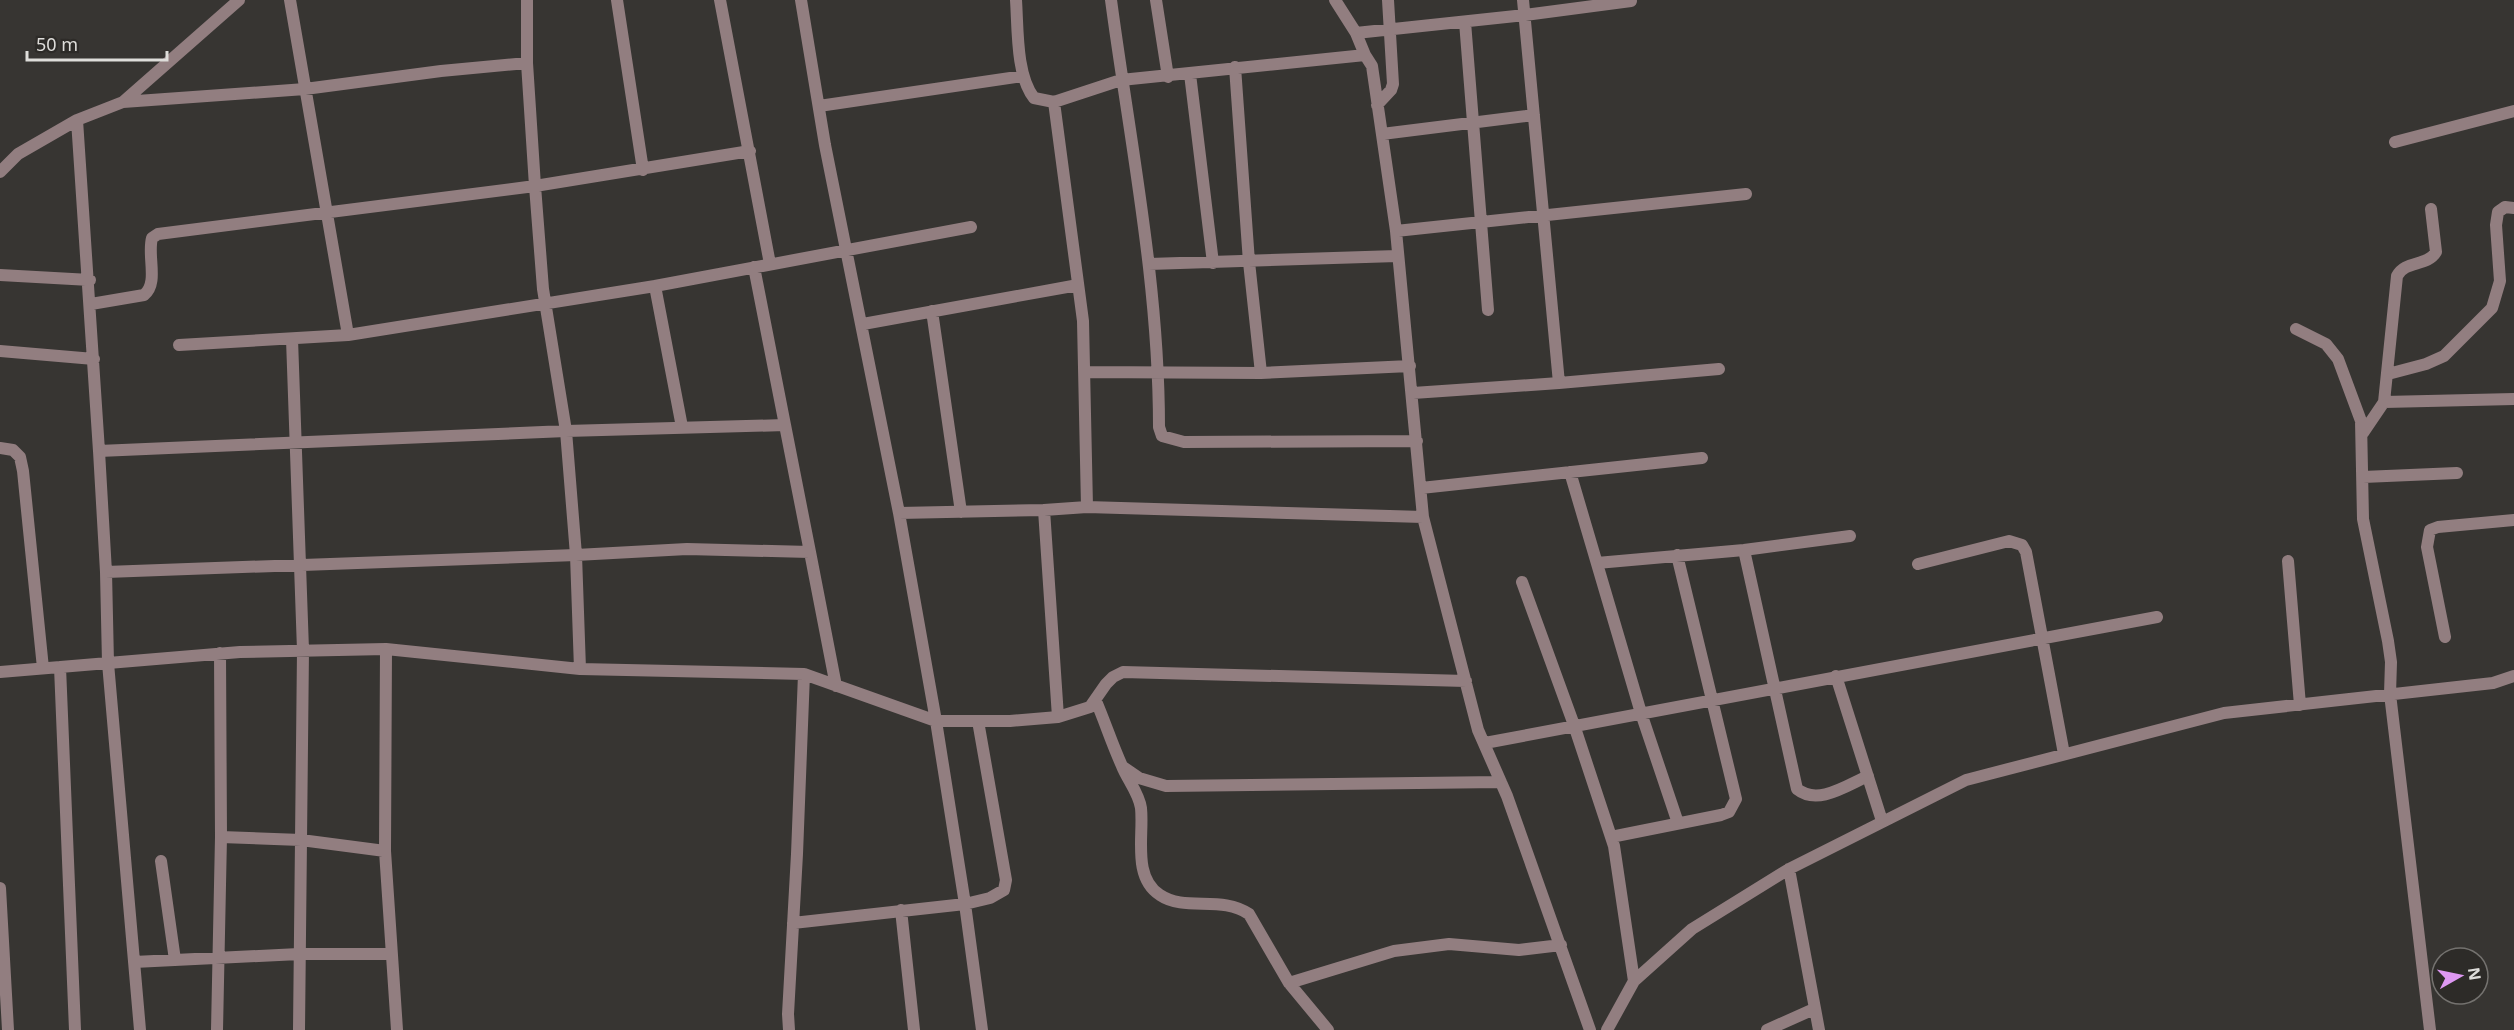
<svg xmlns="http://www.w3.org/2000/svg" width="2514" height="1030" font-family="'Noto Sans',sans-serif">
<rect width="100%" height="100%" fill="#373532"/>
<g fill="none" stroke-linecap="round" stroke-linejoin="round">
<path stroke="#927e80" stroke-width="12" d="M 290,0 L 348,335
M 617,0 L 643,170
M 720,0 L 770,264
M 801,0 L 825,145 L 899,513 L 936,721 L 965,904 L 982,1030
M 1016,0 C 1018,29 1016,75 1034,98 L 1054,102
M 1111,0 C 1130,142 1159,283 1159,427 L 1162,436 L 1184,442 L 1417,441
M 1156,0 L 1168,77
M 1335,0 L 1356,33 L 1365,55
M 1523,0 L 1559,383
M 1465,22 L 1488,310
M 1356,33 L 1525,15 L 1631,1
M 527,63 L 527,0
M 1235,67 L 1249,262 L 1261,373
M 1190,74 L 1213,263
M 123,102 L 239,0
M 1377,105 L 1391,90 L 1393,84 L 1388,0
M 819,106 L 1023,76
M 1382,134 L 1534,115
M 2395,142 L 2514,111
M 0,172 L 18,154 L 77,120
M 1396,231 L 1746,194
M 1149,264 L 1397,256
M 754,267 L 785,425
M 0,275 L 90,280
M 655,286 L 682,427
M 91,304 L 144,295 C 159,283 147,256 152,238 L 158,234 L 535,186 L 543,289 L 566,431 L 576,555 L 580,669
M 932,311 L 961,512
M 863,324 L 1078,285
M 2296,329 L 2326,344 L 2338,359 L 2361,421 L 2363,519 L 2388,641 L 2391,662 L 2390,694 L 2430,1030
M 292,339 L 303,650 L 299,1030
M 179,345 L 348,335 L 655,286 L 971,227
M 0,351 L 94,359
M 1085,372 L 1261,373 L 1410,366
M 2388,374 L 2426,364 L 2444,356 L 2492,308 L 2500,281 L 2496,225 L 2498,212 L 2505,207 L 2514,208
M 1413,393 L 1559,383 L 1719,369
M 2384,402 L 2514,399
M 2363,433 L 2384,402 L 2397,276 C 2405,260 2427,267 2436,252 L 2431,209
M 0,448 L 13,450 L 20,457 L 23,471 L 43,668
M 99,451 L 106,572
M 1570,472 L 1641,713 L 1678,823
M 2363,477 L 2457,473
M 1421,488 L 1702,458
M 1087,507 L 1423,517
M 899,513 L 1044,510
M 1744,550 L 1797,789 C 1818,806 1847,785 1868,776
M 810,552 L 836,686
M 2288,561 L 2300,705
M 1597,563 L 1744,550 L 1850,536
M 1918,564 L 2009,541 L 2022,545 L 2026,552 L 2064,754
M 1522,582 L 1574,725 L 1614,846 L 1634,981
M 2445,637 L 2427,547 L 2430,530 L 2438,527 L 2514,520
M 386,649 L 385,851 L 397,1030
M 60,667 L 75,1030
M 0,672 L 240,652 L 386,649 L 580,669 L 804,674 L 936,721 L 1010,721 L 1058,717 L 1090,707 L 1106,684 L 1113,677 L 1123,672 L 1466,681
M 1836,676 L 1882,821
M 1096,701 C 1105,722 1112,744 1122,766 C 1127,779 1139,793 1141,808 C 1144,835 1132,877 1160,895 C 1185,912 1222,895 1249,914 L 1289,983 L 1328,1030
M 1058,717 L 1044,510 L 1087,507 L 1083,321 L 1054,102 L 1121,80 L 1365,55 L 1372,66 L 1396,231 L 1423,517 L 1478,730 L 1507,796 L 1590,1030
M 1485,743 L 2157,617
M 1123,767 L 1139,778 L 1166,786 L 1501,782
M 221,837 L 301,840 L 385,851
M 1611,837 L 1721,815 L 1729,812 L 1736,799 L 1677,555
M 161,861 L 175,960
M 1789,869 L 1819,1030
M 0,888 L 8,1030
M 901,910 L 914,1030
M 793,923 L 965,904 L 990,898 L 1004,890 L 1006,880 L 978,721
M 134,962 L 299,954 L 391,954
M 1289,983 L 1394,951 L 1449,944 L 1519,950 L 1561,945
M 140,1030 L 108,663 L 106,572 L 576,555 L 687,549 L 810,552 L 785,425 L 566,431 L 99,451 L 77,120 L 123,102 L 305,89 L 441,71 L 527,63 L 535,186 L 750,151
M 217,1030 L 221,837 L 220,653
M 789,1030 L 788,1014 L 797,854 L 804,674
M 1607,1030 L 1634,981 L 1692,929 L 1789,869 L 1966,780 L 2224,713 L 2493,683 L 2514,676
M 1767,1030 L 1814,1009"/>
</g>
<g transform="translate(2460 976) rotate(81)"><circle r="28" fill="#2d2b28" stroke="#74726f" stroke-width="1.5"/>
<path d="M0-4.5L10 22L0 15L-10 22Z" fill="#de98f2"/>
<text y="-9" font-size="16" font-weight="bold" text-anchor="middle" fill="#deddda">N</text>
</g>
<path d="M27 51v9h140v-9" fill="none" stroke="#deddda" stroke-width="3"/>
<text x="36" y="51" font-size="18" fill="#deddda" stroke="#2d2b28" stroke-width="4.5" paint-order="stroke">50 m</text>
</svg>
